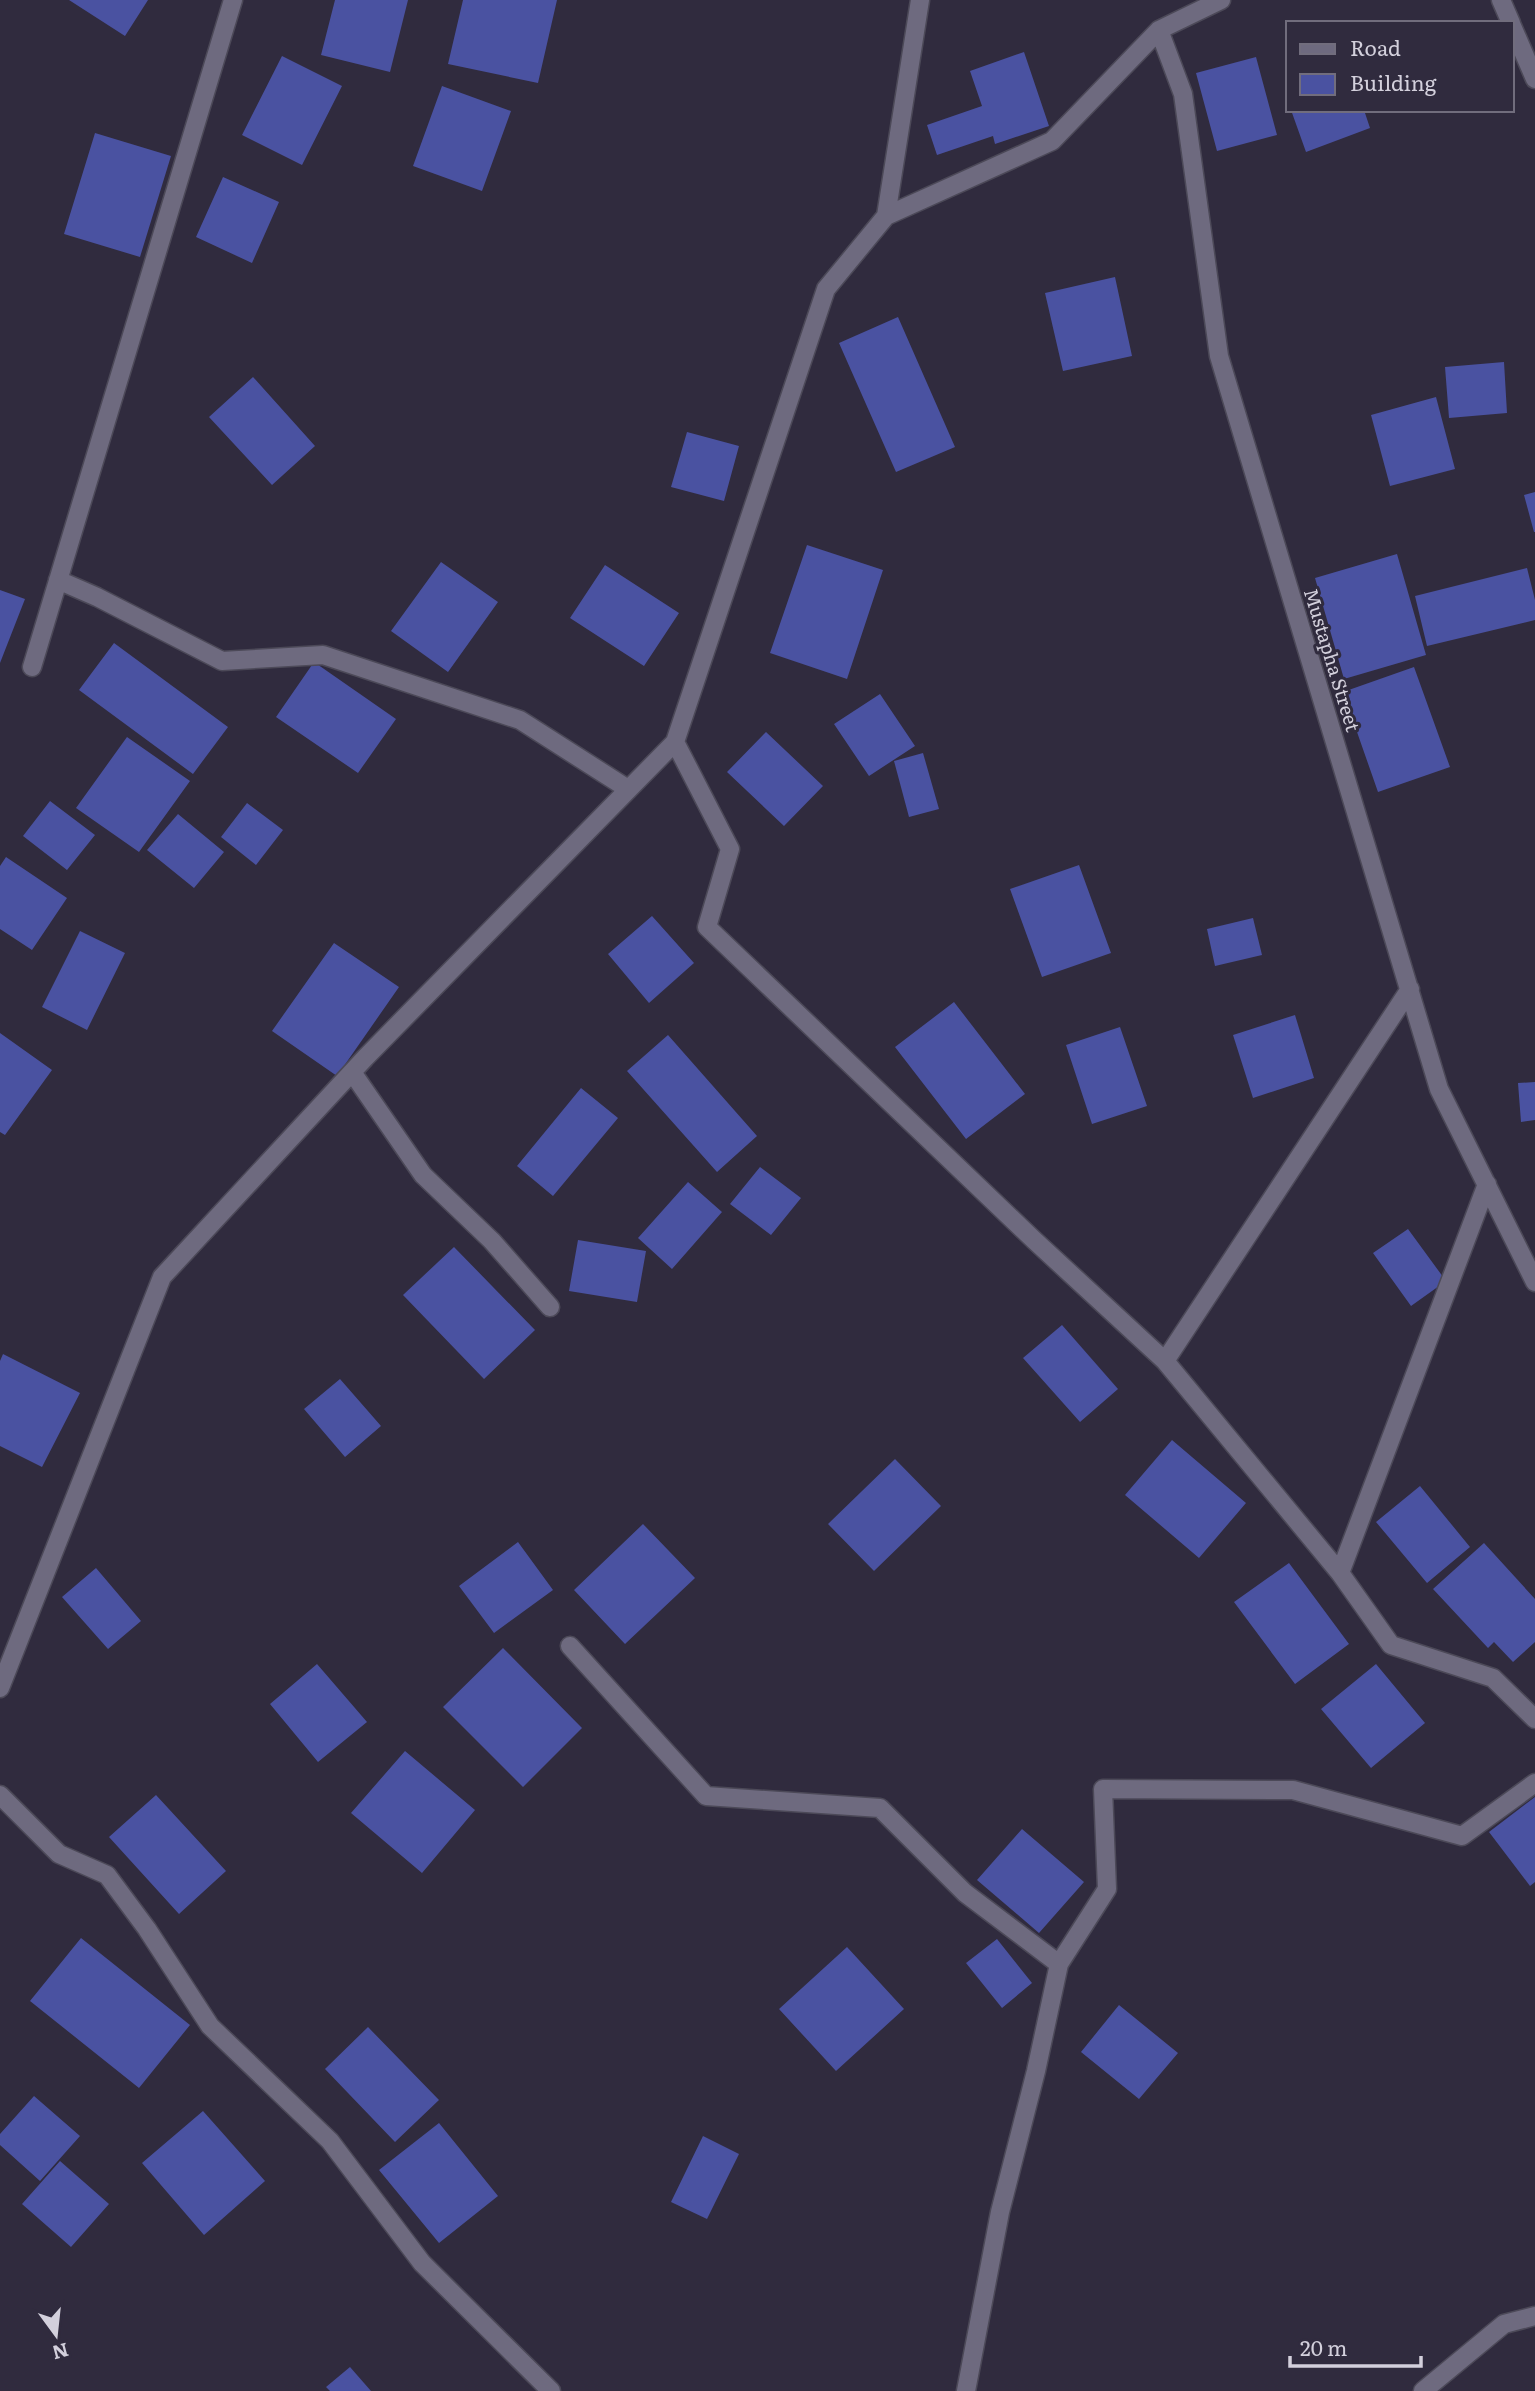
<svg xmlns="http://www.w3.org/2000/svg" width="1535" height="2391" font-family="Literata,serif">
<rect width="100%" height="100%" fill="#302b3e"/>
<path fill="#4a52a1" d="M 69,0 L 148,0 L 125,36 Z
M 335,0 L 408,0 L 390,72 L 321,55 Z
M 463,0 L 557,0 L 538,83 L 448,64 Z
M 1024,52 L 1049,126 L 995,144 L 993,136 L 937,155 L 927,125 L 982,106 L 970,71 Z
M 282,56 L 342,86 L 302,165 L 242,135 Z
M 1256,57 L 1277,135 L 1217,151 L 1196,73 Z
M 442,86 L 511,111 L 482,191 L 413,166 Z
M 1291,110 L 1364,110 L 1370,128 L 1306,152 Z
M 95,133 L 171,156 L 140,257 L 64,234 Z
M 223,177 L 279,202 L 252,263 L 196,237 Z
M 1115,277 L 1132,356 L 1063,371 L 1045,293 Z
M 898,317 L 955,447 L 896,472 L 839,343 Z
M 1504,362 L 1507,413 L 1449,418 L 1445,367 Z
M 253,377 L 315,446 L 272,485 L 209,417 Z
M 1436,397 L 1455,469 L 1390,486 L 1371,415 Z
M 687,432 L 739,446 L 724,501 L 671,487 Z
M 1535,492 L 1535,532 L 1534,532 L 1524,495 Z
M 807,545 L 883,570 L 847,679 L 770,653 Z
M 1397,554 L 1426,655 L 1344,679 L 1315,578 Z
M 441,562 L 498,602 L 448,672 L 391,631 Z
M 605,565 L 679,613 L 644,666 L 570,618 Z
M 1527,568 L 1535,600 L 1535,620 L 1427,646 L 1415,596 Z
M 0,590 L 25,599 L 0,663 Z
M 114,643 L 228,727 L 193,774 L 79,690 Z
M 314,662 L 396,719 L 358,773 L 276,717 Z
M 1414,667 L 1450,767 L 1378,792 L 1343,692 Z
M 880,694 L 915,746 L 869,776 L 834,724 Z
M 766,732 L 823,786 L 784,826 L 727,772 Z
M 127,737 L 190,781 L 139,852 L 76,808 Z
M 923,753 L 939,809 L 909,817 L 894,761 Z
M 50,801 L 95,835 L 67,870 L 23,836 Z
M 247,803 L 283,830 L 256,865 L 221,837 Z
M 178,814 L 224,852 L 194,888 L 147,850 Z
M 6,857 L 67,898 L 32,950 L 0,929 L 0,866 Z
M 1079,865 L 1111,953 L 1042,977 L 1010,889 Z
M 652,916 L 694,963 L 649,1003 L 608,954 Z
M 1253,918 L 1262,955 L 1215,966 L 1207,929 Z
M 80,931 L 125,953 L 87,1030 L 42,1007 Z
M 334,943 L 399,987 L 337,1076 L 272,1031 Z
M 954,1002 L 1025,1094 L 966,1139 L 895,1047 Z
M 1295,1015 L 1314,1078 L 1253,1098 L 1233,1035 Z
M 1120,1027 L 1147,1106 L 1092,1124 L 1066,1045 Z
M 0,1033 L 52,1070 L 5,1135 L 0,1132 Z
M 668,1035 L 757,1136 L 717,1172 L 627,1071 Z
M 1535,1082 L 1535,1120 L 1521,1122 L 1518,1083 Z
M 581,1088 L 618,1118 L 553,1196 L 517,1166 Z
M 760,1167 L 801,1198 L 771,1235 L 730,1204 Z
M 688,1182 L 722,1212 L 672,1269 L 638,1238 Z
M 1408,1229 L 1446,1281 L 1411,1306 L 1373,1253 Z
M 578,1240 L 646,1251 L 637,1302 L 569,1291 Z
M 454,1247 L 535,1330 L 484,1379 L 403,1295 Z
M 1062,1325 L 1118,1389 L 1080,1422 L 1023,1358 Z
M 3,1354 L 80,1393 L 42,1467 L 0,1446 L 0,1361 Z
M 340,1379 L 381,1426 L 345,1457 L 304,1409 Z
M 1172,1440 L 1246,1503 L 1199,1558 L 1125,1495 Z
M 895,1459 L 941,1506 L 874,1571 L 828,1524 Z
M 1420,1486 L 1470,1547 L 1427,1583 L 1376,1522 Z
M 643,1524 L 695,1578 L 625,1644 L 574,1590 Z
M 518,1542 L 553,1590 L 494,1633 L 459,1586 Z
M 1484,1543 L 1535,1599 L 1535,1642 L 1513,1662 L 1494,1642 L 1488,1648 L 1433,1589 Z
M 1289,1563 L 1349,1644 L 1295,1684 L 1234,1602 Z
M 96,1568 L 141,1621 L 108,1649 L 62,1597 Z
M 503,1648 L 582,1728 L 523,1787 L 443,1707 Z
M 317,1664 L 367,1722 L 318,1762 L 270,1704 Z
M 1376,1664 L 1425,1723 L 1371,1768 L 1321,1709 Z
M 405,1751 L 475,1810 L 422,1873 L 351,1813 Z
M 156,1795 L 226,1871 L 179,1914 L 109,1837 Z
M 1535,1797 L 1535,1882 L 1530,1886 L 1489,1832 Z
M 1022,1829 L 1084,1882 L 1039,1933 L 977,1880 Z
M 81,1938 L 190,2025 L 139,2088 L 30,2001 Z
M 997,1939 L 1032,1983 L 1002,2008 L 966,1963 Z
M 847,1947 L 904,2009 L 836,2071 L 779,2009 Z
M 1119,2005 L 1178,2053 L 1139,2099 L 1081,2052 Z
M 368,2027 L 439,2100 L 395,2142 L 325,2069 Z
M 34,2096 L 80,2136 L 40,2181 L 0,2145 L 0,2134 Z
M 203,2111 L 265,2181 L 204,2235 L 142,2163 Z
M 439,2123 L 498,2196 L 439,2243 L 379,2170 Z
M 703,2136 L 739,2154 L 707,2219 L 671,2202 Z
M 60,2161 L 109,2204 L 71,2247 L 22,2204 Z
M 350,2367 L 371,2391 L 330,2391 L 326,2387 Z"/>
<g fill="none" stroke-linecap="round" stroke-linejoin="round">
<g stroke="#4c4958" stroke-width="21">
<path id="minor" d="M 1501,0 L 1511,23
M 1512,26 L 1535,79
M 1159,30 L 1183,94 L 1219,356 L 1439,1089 L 1535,1282
M 886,216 L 920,0
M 58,580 L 97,597 L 222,661 L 323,655 L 520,720 L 628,789
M 32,667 L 233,0
M 675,742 L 730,849 L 707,927 L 1034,1240 L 1165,1361 L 1340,1573
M 352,1072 L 423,1175 L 492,1241 L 550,1307
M 1487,1184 L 1340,1573 L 1391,1645 L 1493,1678 L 1535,1719
M 1165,1361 L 1410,989
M 570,1646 L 706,1796 L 880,1808 L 965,1893 L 1059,1964
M 0,1688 L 162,1277 L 365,1058 L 675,742 L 826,289 L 886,216 L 1052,141 L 1159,30 L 1221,0
M 0,1795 L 59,1854 L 107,1875 L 147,1929 L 210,2026 L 330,2141 L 422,2263 L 551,2391
M 966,2391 L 1000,2212 L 1036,2071 L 1059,1964 L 1107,1889 L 1103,1789 L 1293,1790 L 1462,1836 L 1535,1783
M 1423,2391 L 1504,2324 L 1535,2316"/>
</g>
<use href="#minor" stroke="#6e6a7f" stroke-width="18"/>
</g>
<g text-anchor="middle" stroke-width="6" stroke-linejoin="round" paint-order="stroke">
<g font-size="19" fill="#d3d0dc" stroke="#302b3e">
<text transform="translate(1332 660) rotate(73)" y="7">Mustapha Street</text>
</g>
</g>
<rect x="1286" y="21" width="228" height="91" fill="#302b3e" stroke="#716d7d" stroke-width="2"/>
<rect x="1300" y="44" width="35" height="10" fill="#6e6a7f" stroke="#716d7d" stroke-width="2"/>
<text x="1350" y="56" font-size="21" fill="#d3d0dc">Road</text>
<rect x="1300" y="74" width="35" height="21" fill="#4a52a1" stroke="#716d7d" stroke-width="2"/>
<text x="1350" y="91" font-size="21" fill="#d3d0dc">Building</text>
<g transform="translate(56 2335) rotate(165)" stroke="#302b3e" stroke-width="5" paint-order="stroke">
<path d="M0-5L12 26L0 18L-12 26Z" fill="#d3d0dc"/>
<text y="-10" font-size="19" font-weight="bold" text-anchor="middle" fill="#d3d0dc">N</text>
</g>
<path d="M1290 2356v10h131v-10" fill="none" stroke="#d3d0dc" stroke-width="3.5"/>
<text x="1300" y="2356" font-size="21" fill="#d3d0dc" stroke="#302b3e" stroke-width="5" paint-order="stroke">20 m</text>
</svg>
